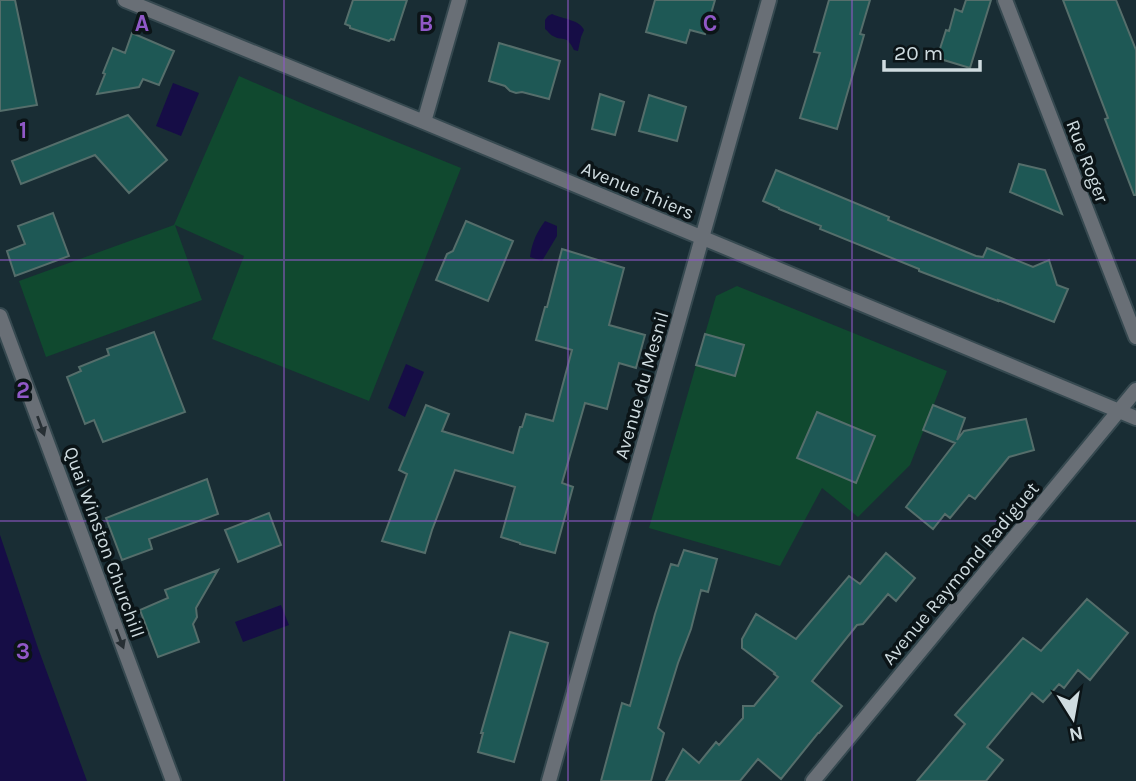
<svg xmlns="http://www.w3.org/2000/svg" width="1136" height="781" font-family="Karla,sans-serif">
<rect width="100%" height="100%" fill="#192d34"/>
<path fill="#10492f" d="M 239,76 L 308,106 L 461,168 L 369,401 L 212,339 L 244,256 L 175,225 L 202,300 L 46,357 L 19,281 L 174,225 Z
M 737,286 L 947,371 L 910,465 L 858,517 L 822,488 L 780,566 L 649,528 L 716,296 Z"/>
<path fill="#160d46" d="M 552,14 C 563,19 580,20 584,30 L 581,37 L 578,51 L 574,50 C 566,34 564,42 553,36 C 550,35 548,31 545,29 L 545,20 L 548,16 Z
M 173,83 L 199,93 L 181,136 L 156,126 Z
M 545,221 L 557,226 L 557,236 L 542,261 L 530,257 C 532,242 537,232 545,221 Z
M 406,364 L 424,372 L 405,417 L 388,408 Z
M 0,535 L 38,648 L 87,781 L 0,781 Z
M 281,605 L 289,625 L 243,642 L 235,622 Z"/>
<path fill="#1e5855" stroke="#556e6b" stroke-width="2" d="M 0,0 L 15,0 L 37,105 L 0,111 Z
M 353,0 L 407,0 L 394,40 L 391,39 L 389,41 L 350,28 L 350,26 L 345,24 Z
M 655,0 L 715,0 L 705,34 L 690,30 L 686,43 L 646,32 Z
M 829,0 L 870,0 L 860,34 L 864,35 L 837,129 L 800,118 L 820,53 L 814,52 Z
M 966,0 L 991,0 L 970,68 L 937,58 L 946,30 L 949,31 L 955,9 L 962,12 Z
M 1063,0 L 1116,0 L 1136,50 L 1136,195 L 1134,195 L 1105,119 L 1108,118 Z
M 132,33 L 174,51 L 159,85 L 143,79 L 139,87 L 97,94 L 105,74 L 103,73 L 113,48 L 125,53 Z
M 499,43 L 560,61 L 549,99 L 522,92 L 516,93 L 510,91 L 505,86 L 489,81 Z
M 600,94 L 624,102 L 615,135 L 592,129 Z
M 649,95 L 686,107 L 677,141 L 639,131 Z
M 128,115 L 167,160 L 129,193 L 95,155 L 21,184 L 12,161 Z
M 1019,164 L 1045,170 L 1062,214 L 1010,192 Z
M 776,170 L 889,217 L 888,220 L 976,256 L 983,257 L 987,248 L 1033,267 L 1049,260 L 1057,285 L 1068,289 L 1054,322 L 998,300 L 998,301 L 919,271 L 919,269 L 820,229 L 821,226 L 779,209 L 779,208 L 763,201 Z
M 53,213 L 69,256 L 15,276 L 7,251 L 25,244 L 18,226 Z
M 466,221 L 513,241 L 488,301 L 436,280 L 447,254 L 453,251 Z
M 562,249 L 624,268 L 609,325 L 645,335 L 636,368 L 619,363 L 607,409 L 585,403 L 562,483 L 573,487 L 555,553 L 520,544 L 520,543 L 501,537 L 515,487 L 455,470 L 432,530 L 425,553 L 382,541 L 407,474 L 399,470 L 426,405 L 449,414 L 442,431 L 513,453 L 520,427 L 522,427 L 526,414 L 553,421 L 572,350 L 536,340 L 545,307 L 547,307 Z
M 154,332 L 185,412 L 103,442 L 94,420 L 85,424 L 67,377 L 81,371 L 79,367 L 109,355 L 107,349 Z
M 705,334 L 744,345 L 735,376 L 696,365 Z
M 933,405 L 965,418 L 957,440 L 964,431 L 1026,419 L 1034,450 L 1009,457 L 975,499 L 969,495 L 950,518 L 945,514 L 933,529 L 906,507 L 955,443 L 923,430 Z
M 817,412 L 875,436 L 856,483 L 797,458 Z
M 207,479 L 218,514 L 149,539 L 152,549 L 122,560 L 106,518 Z
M 269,513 L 281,545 L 238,562 L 225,530 Z
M 684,550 L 717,559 L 708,592 L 701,590 L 691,629 L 678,663 L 658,728 L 664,733 L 651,781 L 601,781 L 622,703 L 630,706 L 655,614 L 671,564 L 678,566 Z
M 886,553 L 915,578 L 896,601 L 888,594 L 863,624 L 857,625 L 812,681 L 842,706 L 819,733 L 818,733 L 781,779 L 758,759 L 740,781 L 666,781 L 683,749 L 699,763 L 716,742 L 719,745 L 743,718 L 743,706 L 754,706 L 778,677 L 774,674 L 775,673 L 742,648 L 742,639 L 756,614 L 796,639 L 849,576 L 860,584 Z
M 218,570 L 196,608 L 197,617 L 193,624 L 199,642 L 158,657 L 140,610 L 168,598 L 165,590 Z
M 1087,599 L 1128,633 L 1090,680 L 1078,670 L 1064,688 L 1059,684 L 1043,702 L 1032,693 L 987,747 L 1003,760 L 986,781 L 917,781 L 965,724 L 955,715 L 1023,638 L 1041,651 Z
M 510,632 L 548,643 L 514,762 L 478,752 L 483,733 L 481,733 Z"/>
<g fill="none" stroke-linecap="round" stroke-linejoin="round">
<g stroke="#364950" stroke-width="18">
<path id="minor" d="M 125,0 L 424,122 L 1136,418
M 1005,0 L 1136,337
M 424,122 L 459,0
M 0,316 L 173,781
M 549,781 L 769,0
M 813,781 L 1136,390"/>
</g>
<use href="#minor" stroke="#696f76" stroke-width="14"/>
</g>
<defs><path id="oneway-solid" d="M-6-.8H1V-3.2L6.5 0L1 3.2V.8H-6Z" transform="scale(1.75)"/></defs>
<g fill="#272f34">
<use href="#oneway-solid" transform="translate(41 426) rotate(70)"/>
<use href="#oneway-solid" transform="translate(120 639) rotate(69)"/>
</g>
<path fill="none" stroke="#9058c7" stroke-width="2" stroke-opacity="0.55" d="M 284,0 L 284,781M 568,0 L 568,781M 852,0 L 852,781M 0,260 L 1136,260M 0,521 L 1136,521"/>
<g text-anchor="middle" stroke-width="7" stroke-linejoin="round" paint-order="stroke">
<g font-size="19" fill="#cfdce0" stroke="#0b1417">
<text transform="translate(1088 161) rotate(69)" y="7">Rue Roger</text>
<text transform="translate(638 190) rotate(23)" y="7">Avenue Thiers</text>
<text transform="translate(641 385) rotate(-74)" y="7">Avenue du Mesnil</text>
<text transform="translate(105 542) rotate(70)" y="7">Quai Winston Churchill</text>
<text transform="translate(960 573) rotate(-50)" y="7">Avenue Raymond Radiguet</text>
</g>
</g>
<g font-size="23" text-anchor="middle" font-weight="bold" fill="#9058c7" stroke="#0b1417" stroke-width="7" stroke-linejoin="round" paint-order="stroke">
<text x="142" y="31">A</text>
<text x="426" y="31">B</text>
<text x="710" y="31">C</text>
<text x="23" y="138">1</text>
<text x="23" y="398">2</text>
<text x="23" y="659">3</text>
</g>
<g transform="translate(1073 718) rotate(169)" stroke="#0b1417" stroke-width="5" paint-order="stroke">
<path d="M0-5L12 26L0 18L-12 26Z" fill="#cfdce0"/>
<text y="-10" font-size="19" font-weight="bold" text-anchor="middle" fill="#cfdce0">N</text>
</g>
<path d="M884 60v10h96v-10" fill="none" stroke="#cfdce0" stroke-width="3.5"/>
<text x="894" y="60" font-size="21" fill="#cfdce0" stroke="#0b1417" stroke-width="5" paint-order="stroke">20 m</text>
</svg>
